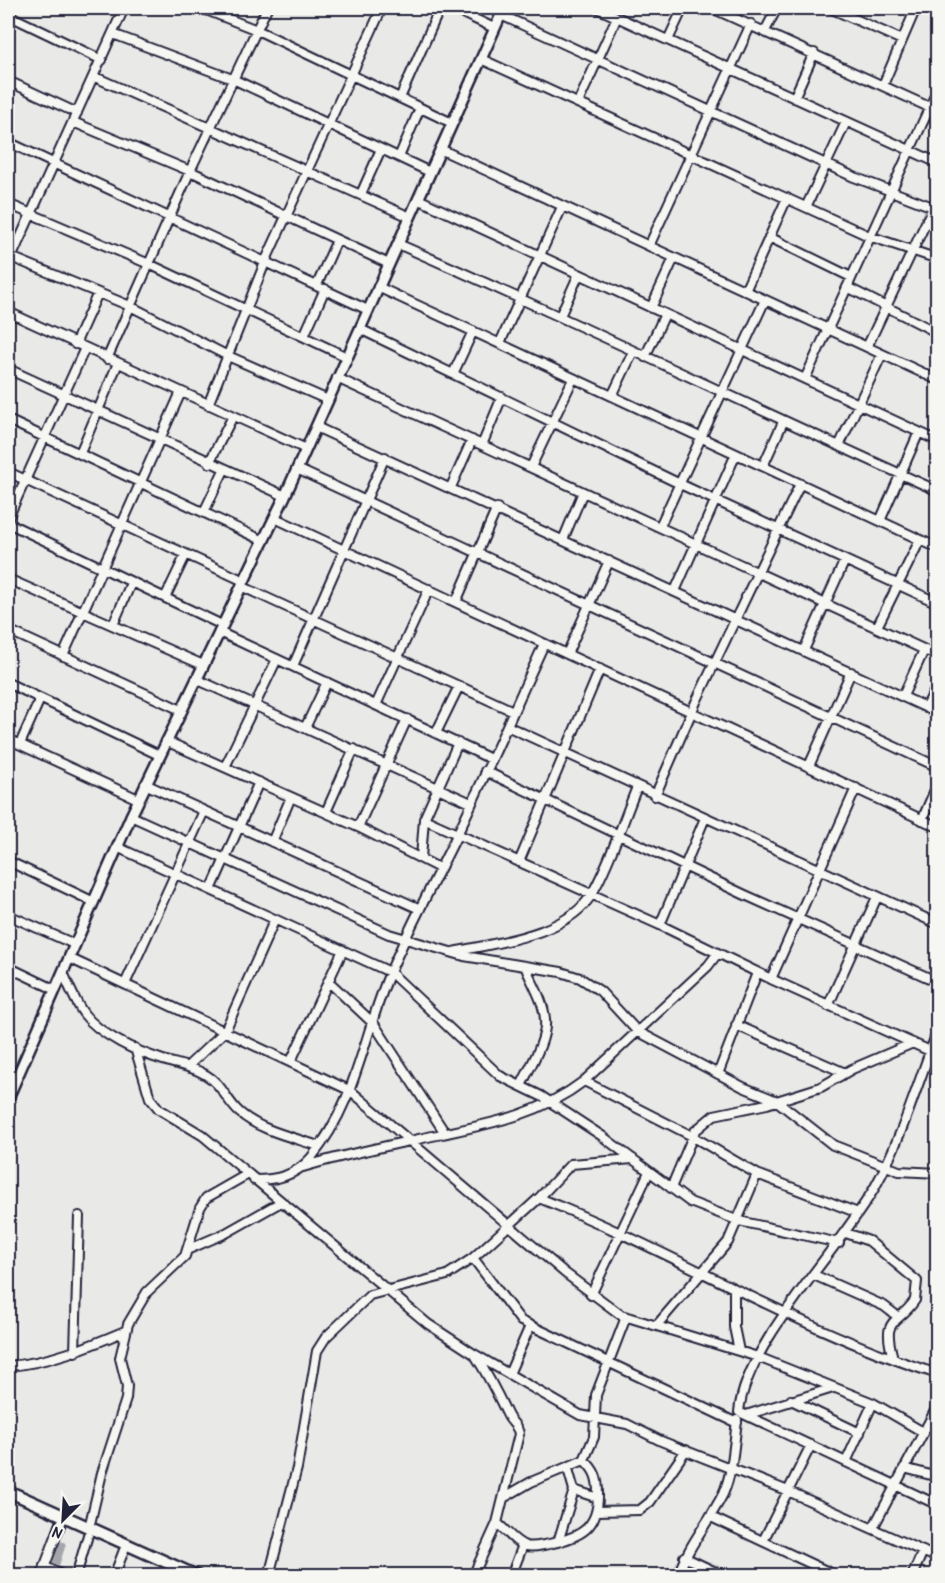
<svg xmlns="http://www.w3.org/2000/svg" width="945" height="1583" font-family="'Patrick Hand',sans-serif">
<rect width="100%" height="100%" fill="#e9e9e7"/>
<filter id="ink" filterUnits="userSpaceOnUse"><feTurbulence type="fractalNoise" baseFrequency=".0167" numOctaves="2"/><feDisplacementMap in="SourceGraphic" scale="12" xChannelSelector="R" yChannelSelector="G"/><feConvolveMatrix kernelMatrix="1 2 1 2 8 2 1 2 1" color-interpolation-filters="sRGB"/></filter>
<g filter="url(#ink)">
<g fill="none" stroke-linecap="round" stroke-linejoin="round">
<path stroke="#a5a5ac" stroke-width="7" d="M 52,1576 L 62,1545"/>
<g stroke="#22223b" stroke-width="12">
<path id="minor" d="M 201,8 L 257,30 L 452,123
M 452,8 L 494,28
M 597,8 L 938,163
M 712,8 L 929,107
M 830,8 L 902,40
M 8,15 L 102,60
M 501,15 L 854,177 L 938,209
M 765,31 L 777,8
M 113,34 L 235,80 L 430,172
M 668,40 L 683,8
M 481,59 L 869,236 L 938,259
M 95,77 L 410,217
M 8,81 L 77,113
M 883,85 L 916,8
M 400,98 L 440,8
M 794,98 L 814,53
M 578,103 L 617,17
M 73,122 L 190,171 L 389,264
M 8,142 L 368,310
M 440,149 L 938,380
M 399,157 L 420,108
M 361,194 L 381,149
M 418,199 L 938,441
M 8,204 L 149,264 L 347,357
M 806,207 L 846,122
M 927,219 L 938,223
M 769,237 L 851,277
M 398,244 C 579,323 757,410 938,491
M 649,246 L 751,24
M 11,257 L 130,306 L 228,356 L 328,400
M 8,265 L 124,8
M 317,285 L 337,240
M 378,287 L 938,548
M 847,287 L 938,333
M 745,291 L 787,198
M 651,308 L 674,258
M 8,312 L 306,449
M 560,316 L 579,274
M 360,329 L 680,484 L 938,603
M 304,336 L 325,289
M 500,343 L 562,207
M 75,344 L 98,293
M 867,347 L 938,197
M 645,357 L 665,314
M 107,359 L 190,171 L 267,8
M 8,369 L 285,496
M 453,374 L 473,331
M 337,378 L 938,656
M 805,379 L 938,89
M 612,396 L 633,352
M 208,405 L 266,260 L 382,8
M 8,420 L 264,541
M 316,427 L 938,713
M 482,445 L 502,397
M 839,446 L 882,354
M 80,453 L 118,363
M 209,463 L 233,416
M 763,466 L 783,422
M 531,467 L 573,379
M 297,469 L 938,767
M 8,472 L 244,581
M 451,487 L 472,440
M 204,512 L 224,470
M 8,518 L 85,348
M 275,518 L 938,827
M 880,521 L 919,432
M 8,523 L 222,625
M 660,526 L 765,300
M 563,540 L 583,492
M 8,579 L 203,665
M 241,586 L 513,711
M 675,591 L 736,454
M 165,598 L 186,554
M 456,602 L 497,508
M 113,625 L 131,583
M 877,627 L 920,540
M 8,630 L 181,710
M 219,632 L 491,759
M 804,650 L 845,560
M 567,654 L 609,561
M 63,656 L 181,392
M 293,666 L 385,457
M 196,679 L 471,803
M 8,683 L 159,755
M 903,696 L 924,650
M 376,705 L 429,589
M 926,708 L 938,684
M 507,726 L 938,924
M 305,728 L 327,682
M 436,733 L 459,686
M 8,739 L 138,799
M 166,741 L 358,827 L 439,868
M 20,744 L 40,699
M 809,766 L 851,672
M 225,767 L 277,659
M 485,771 L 743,894 L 938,982
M 145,784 L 420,909
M 655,796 L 696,702 L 800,484
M 326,812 L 354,749
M 131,816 L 389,934 L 464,956 L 561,972 L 580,978 L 600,991 L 637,1031 L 743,1087 L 777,1101 L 833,1145 L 899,1171 L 938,1173
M 424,819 L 660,925 L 771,979 L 930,1051
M 922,820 L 938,783
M 358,827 L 407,719
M 272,842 L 291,797
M 117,847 L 390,972 L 500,1076 L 541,1096 L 602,1136 L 690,1202 L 739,1221 L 839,1243
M 421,858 L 424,819 L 458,743
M 8,861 L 92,901
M 519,862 L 600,669
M 211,890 L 259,782
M 8,915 L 74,944
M 660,925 L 705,818
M 453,952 C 495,943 570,935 593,892 C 611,860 623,821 637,787
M 69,958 L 351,1091 L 565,1273 L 621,1315 L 758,1357 L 873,1403 L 923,1432
M 8,967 L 56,990
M 63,972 C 69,986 75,1002 84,1014 C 100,1035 137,1052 163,1060 C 178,1065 192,1066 206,1075 C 222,1084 226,1100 239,1112 C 261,1131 292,1137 319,1146
M 8,977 L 13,970
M 771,979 L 856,788
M 328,981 L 374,1024 L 445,1133
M 125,984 L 204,811
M 828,1006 L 877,897
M 736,1025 L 845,1073
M 938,1030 C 918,1082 902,1138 875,1187 C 839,1250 745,1344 739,1412 L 938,1505
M 135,1048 L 150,1098 L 159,1109 L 202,1135 L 428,1324 L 474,1354 L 580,1415 L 627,1424 L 661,1441 L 788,1491 L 938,1558
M 291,1061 L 343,950
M 188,1066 L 225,1031 L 275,919
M 718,1074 L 757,973
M 584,1081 L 692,1136 L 757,1174 L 858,1213
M 521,1086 C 529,1068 547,1041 545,1020 C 544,1001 532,983 525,966
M 303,1167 C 349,1153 396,1144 442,1134 C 494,1123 541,1114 584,1081 L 708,966 L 717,954
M 254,1180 C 277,1180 295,1176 311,1158 C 358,1100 363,1034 391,970 C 411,924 435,880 457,835 C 487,772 515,707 544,644
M 671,1188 L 695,1131 L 714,1115 L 767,1104 L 821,1087 L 852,1069 L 913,1043
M 539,1198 C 674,1251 799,1331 938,1374
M 846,1233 L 869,1241 L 917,1281 L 915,1300 C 897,1327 881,1315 893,1358
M 189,1249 L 226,1233 L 281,1202
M 473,1258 L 521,1321 L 737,1423
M 814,1275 L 884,1306 L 897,1316
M 734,1289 L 734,1327 L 739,1351
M 591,1295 L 649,1172
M 657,1325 L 728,1242 L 757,1174
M 75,1352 L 79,1216
M 8,1366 C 49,1363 87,1347 125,1331
M 509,1374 L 530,1326
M 791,1400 L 860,1433
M 746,1415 L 833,1388
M 846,1462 L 873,1403
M 904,1468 L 938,1477
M 574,1490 L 598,1498
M 505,1497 L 531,1482 L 584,1460 L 594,1437 L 596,1395 L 626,1317
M 597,1511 L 640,1510 L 650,1502 L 686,1450
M 711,1517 L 837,1576
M 497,1523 C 506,1530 515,1543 526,1546 C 534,1548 542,1545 549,1544 C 581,1537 599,1528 598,1493 C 598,1478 595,1470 584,1460
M 89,1528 L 102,1473 L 126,1399 L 127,1386 L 120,1358 L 128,1324 L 147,1292 L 185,1256 L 200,1208 L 206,1198 L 248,1174
M 873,1528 L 938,1405
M 763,1541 L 811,1445
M 558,1542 L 574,1490 L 568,1469
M 684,1557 L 724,1576
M 44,1566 L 64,1576
M 41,1576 L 61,1523
M 76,1576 L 88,1535
M 114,1576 L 124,1550
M 269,1576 L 297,1468 L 317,1351 L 326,1337 L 370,1295 L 447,1275 L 473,1258 L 539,1198 L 571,1164 L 633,1159
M 473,1576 L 497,1523 L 519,1434 C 518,1425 510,1422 507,1414 C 497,1393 488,1375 475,1355
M 511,1576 L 523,1545
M 678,1576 C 687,1547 709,1522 723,1494 C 733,1472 734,1444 737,1420
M 912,1576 L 923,1551"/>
</g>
<g stroke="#22223b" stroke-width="14">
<path id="tertiary" d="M 8,1098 L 131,816 L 285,496 L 504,8"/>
</g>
<g stroke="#22223b" stroke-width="15">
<path id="secondary" d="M 8,1491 L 197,1576"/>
</g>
<use href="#minor" stroke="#f6f6f2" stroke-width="8"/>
<use href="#tertiary" stroke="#f6f6f2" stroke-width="9"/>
<use href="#secondary" stroke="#f6f6f2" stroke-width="10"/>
</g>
</g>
<rect width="945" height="1583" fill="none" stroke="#f6f6f2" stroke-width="30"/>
<rect x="15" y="15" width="915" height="1553" fill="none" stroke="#22223b" stroke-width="2" filter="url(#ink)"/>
<g transform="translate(63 1520) rotate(204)" stroke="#f6f6f2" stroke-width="4.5" paint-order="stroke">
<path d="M0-4.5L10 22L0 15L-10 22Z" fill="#22223b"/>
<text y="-9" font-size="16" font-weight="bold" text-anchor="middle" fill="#22223b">N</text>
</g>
</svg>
